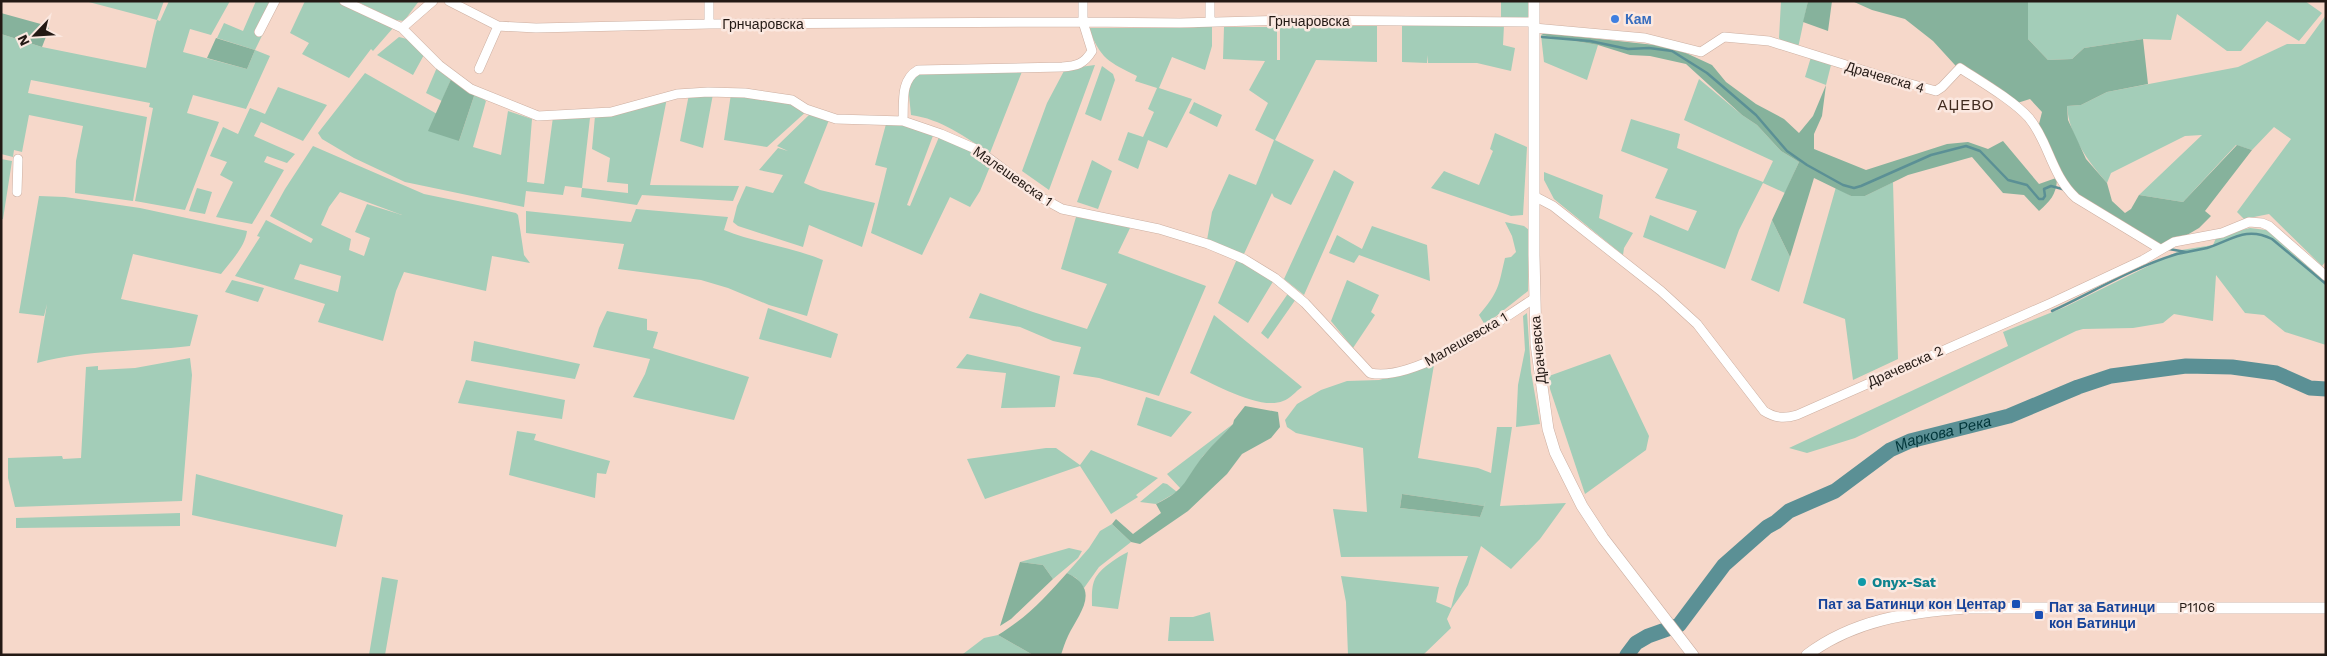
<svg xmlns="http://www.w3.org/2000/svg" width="2327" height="656" font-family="'Work Sans',sans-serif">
<rect width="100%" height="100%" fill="#f6d8ca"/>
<path fill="#a3cdb8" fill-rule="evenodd" d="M 85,1 L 164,1 L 157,20 L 160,21 L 169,1 L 230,1 L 211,35 L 190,29 L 183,52 L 247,69 L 255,50 L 217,38 L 224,23 L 243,31 L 256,1 L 274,1 L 275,9 L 255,50 L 270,56 L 246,109 L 193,95 L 187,113 L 219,122 L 185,210 L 135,201 L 153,108 L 149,107 L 150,103 L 31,80 L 28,93 L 147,117 L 133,201 L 75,193 L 76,161 L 83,126 L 29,115 L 22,152 L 14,150 L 13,157 L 1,154 L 1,34 L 42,47 L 146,68 C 150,51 152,37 157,20 Z
M 305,1 L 337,1 L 393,28 L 373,51 L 371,49 L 349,78 L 302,54 L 309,43 L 290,33 Z
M 356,1 L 419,1 L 404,21 L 395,20 Z
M 1501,1 L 1534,1 L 1534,22 L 1501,20 Z
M 1781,1 L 1808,1 L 1798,48 L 1781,41 L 1779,38 Z
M 2028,1 L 2305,1 L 2322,13 L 2299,41 L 2267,21 L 2241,51 L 2227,51 L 2177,14 L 2171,40 L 2143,39 L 2084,48 L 2072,59 L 2048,60 L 2028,39 Z
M 2326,15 L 2326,261 L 2322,266 L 2269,214 L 2244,219 L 2237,212 L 2291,139 L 2274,127 L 2252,150 L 2236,145 L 2183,202 L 2139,195 L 2202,135 L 2185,136 L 2111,173 L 2107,183 C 2088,161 2069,136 2067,106 L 2081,105 L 2107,92 L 2238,67 L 2287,44 L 2305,44 Z
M 1504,25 L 1503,45 L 1515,48 L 1511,71 L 1477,63 L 1428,63 L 1427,55 L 1427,63 L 1402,62 L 1402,26 Z
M 1212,26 L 1212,46 L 1205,70 L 1172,57 L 1159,88 L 1192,99 L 1167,148 L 1148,140 L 1138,169 L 1118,160 L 1128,132 L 1143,137 L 1154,112 L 1148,109 L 1157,88 L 1135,81 L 1137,76 C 1109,62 1100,59 1089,28 L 1187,28 Z
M 1280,26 L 1377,26 L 1377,62 L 1316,60 L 1275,140 L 1314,160 L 1291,205 L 1274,197 L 1272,193 L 1244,254 L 1207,240 L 1212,212 L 1229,174 L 1256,185 L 1274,140 L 1255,130 L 1268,103 L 1249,90 L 1265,61 L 1223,59 L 1224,27 L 1277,27 L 1277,60 L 1280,60 Z
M 1541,35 L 1598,45 L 1587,80 L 1544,62 Z
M 399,37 L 407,39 L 425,53 L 413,75 L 377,55 Z
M 1811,57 L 1831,65 L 1826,85 L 1805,77 Z
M 438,65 L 452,77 L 442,101 L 426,93 Z
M 1095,65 L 1049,190 L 1022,171 L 1047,103 L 1065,69 Z
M 1102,66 L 1113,74 L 1115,80 L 1101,121 L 1085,114 Z
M 1023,69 L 990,153 C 965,137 941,119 911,115 L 908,85 L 912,76 L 929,71 Z
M 365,73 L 437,114 L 459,141 L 475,93 L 486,101 L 473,147 L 501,155 L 508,111 L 532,119 L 527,182 L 544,184 L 553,117 L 590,118 L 582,188 L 628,193 L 628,184 L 607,182 L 610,158 L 592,149 L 595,116 L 667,98 L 650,185 L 739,186 L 733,201 L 642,195 L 637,205 L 581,197 L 582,188 L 565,186 L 563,195 L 526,191 L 524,207 L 405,182 L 354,158 L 322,139 L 318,133 Z
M 1699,79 L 1742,115 L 1757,125 L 1781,151 L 1799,162 L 1785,193 L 1763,183 L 1739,230 L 1725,269 L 1643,237 L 1650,215 L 1688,231 L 1697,211 L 1655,198 L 1668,169 L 1621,151 L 1631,119 L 1680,134 L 1677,148 L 1763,182 L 1773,161 L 1684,120 Z
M 278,87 L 327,105 L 303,141 L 261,122 L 254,136 L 295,154 L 287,163 L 267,156 L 264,162 L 284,170 L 252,224 L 216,217 L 233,182 L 220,175 L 227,162 L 210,156 L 223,127 L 238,134 L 250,108 L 265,114 Z
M 689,94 L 713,94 L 703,148 L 680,141 Z
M 731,94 L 793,103 L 808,110 L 767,147 L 724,140 Z
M 1194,102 L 1222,115 L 1217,127 L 1189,113 Z
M 811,113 L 829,120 L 804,183 L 820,190 L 875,203 L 862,247 L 809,225 L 803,247 L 738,226 L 733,222 L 737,206 L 746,186 L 773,193 L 783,175 L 759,170 L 778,148 L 788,151 L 777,146 Z
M 886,124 L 920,127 L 934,133 L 907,205 L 910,206 L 939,137 L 972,152 L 991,164 L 980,191 L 970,207 L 950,197 L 922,255 L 871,233 L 887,168 L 875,165 Z
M 1495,133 L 1527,147 L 1523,215 L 1511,216 L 1431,188 L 1444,171 L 1479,185 L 1493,151 L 1490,149 Z
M 313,146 L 424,194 L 516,213 L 518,215 L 524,255 L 530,263 L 492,256 L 486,291 L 404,272 L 396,291 L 383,341 L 318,322 L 325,304 L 235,276 L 260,237 L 257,236 L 266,220 L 311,243 L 313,239 L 270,216 L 285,189 ZM 340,192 L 402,215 L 367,204 L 355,232 L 370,238 L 364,256 L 349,250 L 351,239 L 321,225 L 329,207 ZM 300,264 L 341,276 L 338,292 L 294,279 Z
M 1,159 L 12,161 L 3,219 L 1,219 Z
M 1092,160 L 1112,171 L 1098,209 L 1077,202 Z
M 1334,170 L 1354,182 L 1304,295 L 1284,279 Z
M 1544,172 L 1603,195 L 1599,218 L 1633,233 L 1624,248 L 1623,255 L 1554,199 L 1544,180 Z
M 1893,182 L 1898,359 L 1853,380 L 1845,319 L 1803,303 L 1836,187 L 1851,196 L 1865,196 Z
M 197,188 L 212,192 L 205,214 L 189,211 Z
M 39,196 L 65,197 L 140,208 L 247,231 C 245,247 231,261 221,274 L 133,254 L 121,299 L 198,315 L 190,346 C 139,352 88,349 37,363 L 47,304 L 44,316 L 19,313 Z
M 636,209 L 728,217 L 724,230 C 756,243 791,247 823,260 L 807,316 L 769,305 L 728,288 L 701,280 L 618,269 L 624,244 L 526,233 L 526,211 L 631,222 Z
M 1076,217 L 1131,226 L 1118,253 L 1206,286 L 1159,396 L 1099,378 L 1073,374 L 1081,347 L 1053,341 L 1020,327 L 969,318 L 980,293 L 1033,312 L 1087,329 L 1107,284 L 1061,269 Z
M 1772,220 L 1790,257 L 1779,292 L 1751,280 Z
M 1505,222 L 1524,226 L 1529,230 L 1528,291 L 1485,325 L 1479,315 C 1499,291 1498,288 1505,258 L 1511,257 L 1516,252 L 1512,236 Z
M 1372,226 L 1427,245 L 1430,281 L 1359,255 L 1354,263 L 1329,253 L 1337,235 L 1362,249 Z
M 2250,228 L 2266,230 L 2285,243 L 2326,279 L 2326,345 L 2285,332 L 2264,315 L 2245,313 L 2216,275 L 2213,321 L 2174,314 L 2163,323 L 2133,328 L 2083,329 L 2076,331 L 1855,438 L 1807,453 L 1789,448 L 2008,346 L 2003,332 L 2065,307 L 2181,250 L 2213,245 L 2217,236 Z
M 1237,259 L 1274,280 L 1248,323 L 1218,303 Z
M 232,280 L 264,288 L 258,302 L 225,292 Z
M 1347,280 L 1379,295 L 1371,312 L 1375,315 L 1353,348 L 1331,321 Z
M 1289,292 L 1296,299 L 1268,339 L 1261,333 Z
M 768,308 L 838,334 L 831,358 L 759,339 Z
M 607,311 L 647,319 L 647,330 L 658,332 L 653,348 L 749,377 L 734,420 L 633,397 L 645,374 L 650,359 L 593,347 L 599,328 Z
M 1527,313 L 1531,372 L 1540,424 L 1516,427 L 1518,385 L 1525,350 L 1523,316 Z
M 1214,315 L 1302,387 C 1296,391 1290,399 1283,401 C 1260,411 1212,383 1190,373 Z
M 474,341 L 580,364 L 575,379 L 471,361 Z
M 967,354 L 1060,376 L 1055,407 L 1001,408 L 1006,373 L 956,368 Z
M 1610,354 L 1649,436 L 1646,450 L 1585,494 L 1550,389 L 1549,376 Z
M 190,358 L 192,375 L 182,501 L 15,507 L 8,478 L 8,458 L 62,456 L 63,459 L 81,458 L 86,367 L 98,366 L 98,370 L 135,368 Z
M 1434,365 L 1418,458 L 1478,468 L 1491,473 L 1497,427 L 1512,427 L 1500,506 L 1566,503 L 1540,539 L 1511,569 L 1481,546 L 1468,585 L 1452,608 L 1447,619 L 1451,628 L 1423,655 L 1348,655 L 1346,602 L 1341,576 L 1439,587 L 1436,602 L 1451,608 L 1456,589 L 1468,556 L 1341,557 L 1333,509 L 1367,512 L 1363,448 L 1296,433 L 1287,427 L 1285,420 L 1297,404 L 1321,390 L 1347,381 L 1379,380 ZM 1402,494 L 1484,506 L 1486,500 L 1480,517 L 1400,508 Z
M 466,380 L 565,400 L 562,419 L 458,403 Z
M 1146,397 L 1192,412 L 1171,437 L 1137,425 Z
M 1233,424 L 1203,456 L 1181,489 L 1167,474 Z
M 517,431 L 536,434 L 534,440 L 610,461 L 606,474 L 597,473 L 595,498 L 509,475 Z
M 1046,448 L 1056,448 L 1080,465 L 1091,450 L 1158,478 L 1136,495 L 1138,497 L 1111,514 L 1080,466 L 985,499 L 967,459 Z
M 196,474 L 343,515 L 336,547 L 192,515 Z
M 1163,483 L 1167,484 L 1177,492 L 1156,504 L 1140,502 Z
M 180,513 L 180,526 L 16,528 L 16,518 Z
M 1112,524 L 1131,542 L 1099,567 L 1084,588 L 1076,578 L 1067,573 L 1089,548 L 1100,531 Z
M 1069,548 L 1082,551 L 1078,558 L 1053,579 L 1043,565 L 1020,562 Z
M 1128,552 L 1118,609 L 1092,606 C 1092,597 1091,585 1096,577 C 1102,567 1118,557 1128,552 Z
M 382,577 L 398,580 L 385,655 L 369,655 Z
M 1210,612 L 1214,641 L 1168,641 L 1170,617 L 1193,617 Z
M 998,635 L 1033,655 L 963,654 L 984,638 Z"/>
<path fill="#86b29c" d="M 1808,1 L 1832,1 L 1828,31 L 1803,22 Z
M 1852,1 L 2028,1 L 2028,39 L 2048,60 L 2072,59 L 2084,48 L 2143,39 L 2148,84 L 2107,92 L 2081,105 L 2067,106 L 2068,120 L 2086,159 L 2107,183 L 2112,201 L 2125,213 L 2131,209 L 2139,195 L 2183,202 L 2237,145 L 2252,150 L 2205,211 L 2211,216 L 2199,228 L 2187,235 L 2175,237 L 2153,251 L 2148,245 L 2065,193 L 2057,180 C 2056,195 2050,201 2039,211 L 2024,195 L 2003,193 L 1972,157 L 1908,175 L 1865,196 L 1851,196 L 1814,178 L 1790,257 L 1772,220 L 1799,162 L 1781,151 L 1757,125 L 1742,115 L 1686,64 L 1650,56 L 1630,55 L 1598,45 L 1541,35 L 1545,33 L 1673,47 L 1712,65 L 1726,82 L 1756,104 L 1784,119 L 1799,133 L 1813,116 L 1826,85 L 1822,116 L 1814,134 L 1814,149 L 1866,170 L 1947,144 L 1968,142 L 1988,149 L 2003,141 L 2039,184 L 2056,178 L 2039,124 L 2042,112 L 2030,99 L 2014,104 L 1965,76 L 1933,41 L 1905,19 L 1872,10 Z
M 1,13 L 48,26 L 49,29 L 42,47 L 1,34 Z
M 216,38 L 255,50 L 247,69 L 207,58 Z
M 452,77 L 475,93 L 459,141 L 428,131 Z
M 1245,406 L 1278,412 L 1280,427 L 1271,438 L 1242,454 L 1227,474 L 1188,511 L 1140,544 L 1131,542 L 1112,524 L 1116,519 L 1133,534 L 1161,513 L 1156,504 C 1188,489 1184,479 1204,455 C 1213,444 1223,435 1233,424 L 1234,420 Z
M 1402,494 L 1484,506 L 1480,517 L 1400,508 Z
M 1020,562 L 1043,565 L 1053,579 L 1011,619 L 1000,626 Z
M 1067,573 C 1102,590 1079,613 1068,636 C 1065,642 1063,649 1061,655 L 1033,655 L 998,635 C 1025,619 1046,597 1067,573 Z"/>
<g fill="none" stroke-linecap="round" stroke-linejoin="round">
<path stroke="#5b9095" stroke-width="2.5" d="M 1542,37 L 1590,41 L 1628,49 L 1649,48 L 1672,51 L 1707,73 L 1756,115 L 1787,151 L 1807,165 L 1843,185 L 1854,188 L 1861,186 L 1931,155 L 1966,146 L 1980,151 L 2008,180 L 2027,185 L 2039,199 L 2043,199 L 2045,196 L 2044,189 L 2051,186 L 2066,190
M 2169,249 L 2186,252
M 2052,311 C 2093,292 2134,267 2177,254 C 2187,252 2197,250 2207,248 C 2232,240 2246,226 2272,239 L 2326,284"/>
<path stroke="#5b9095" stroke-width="15" id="s1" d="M 1627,655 L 1636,643 L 1648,636 L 1679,625 L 1724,565 L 1767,527 L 1776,522 L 1789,511 L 1835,491 L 1890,450 L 1910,441 L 2009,416 L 2078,387 L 2111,376 L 2186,366 L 2232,367 L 2276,373 L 2310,388 L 2326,389"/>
<g stroke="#ccafa1" stroke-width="10">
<path id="minor" d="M 344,1 L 402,28 L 439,65 L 471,89 L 538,116 L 611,112 L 677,94 L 708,92 L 745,93 L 792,100 L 806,109 L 836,119 L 903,121 L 941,134 L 978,150 L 1042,198 L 1062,209 L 1159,229 L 1208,244 L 1244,259 L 1275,278 L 1305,303 L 1370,373 C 1415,383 1497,322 1535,298
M 449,1 L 498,26 L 536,28 L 709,24 L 1083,22 L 1180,23 L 1291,20 L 1534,22
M 709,1 L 709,24
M 1210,1 L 1210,22
M 402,28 L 433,1
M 1534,28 L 1645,38 L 1701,52 L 1724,37 L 1769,41 L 1878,75 L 1936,91 L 1942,87 L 1960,68 C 1980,81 2014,101 2029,118 C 2049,142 2051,175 2076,198 L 2160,249
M 259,32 L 275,1
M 479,69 L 498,26
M 903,121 C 904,103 900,80 918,70 L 1062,67 C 1077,66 1084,64 1092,51 L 1083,22 L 1083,1
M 17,192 L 18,159
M 1534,196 L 1553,206 L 1661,291 L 1697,324 L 1764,411 C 1775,418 1784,419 1797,415 L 2051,303 L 2143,260 L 2174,242 L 2222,233 L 2249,222 L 2262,223 L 2269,226 L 2326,276"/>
</g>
<g stroke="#ccafa1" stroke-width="12">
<path id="major" d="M 1534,1 L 1534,255 L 1536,344 L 1548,429 L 1555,452 L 1582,506 L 1603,538 L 1693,655
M 1807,655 C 1853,620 1909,612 1966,608 L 2326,608"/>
</g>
<use href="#minor" stroke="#fff" stroke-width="9"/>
<use href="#major" stroke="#fff" stroke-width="11"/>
</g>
<circle fill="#3f7fe0" stroke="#fbe8e0" stroke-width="2" cx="1615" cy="19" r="5"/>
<circle fill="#0f9aa8" stroke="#fbe8e0" stroke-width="2" cx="1862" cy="582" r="5"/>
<g fill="#1a4fb4" stroke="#fbe8e0" stroke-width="2">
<rect x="2011" y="599" width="10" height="10" rx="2.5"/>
<rect x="2034" y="610" width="10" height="10" rx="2.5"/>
</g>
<g text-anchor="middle" stroke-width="5" stroke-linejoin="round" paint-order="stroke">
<g font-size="14" font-weight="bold" fill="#366cbe" stroke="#fbe8e0" text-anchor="start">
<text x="1625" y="24">Кам</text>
</g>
<g font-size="14" fill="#231914" stroke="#fbe8e0">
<text x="1309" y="26">Грнчаровска</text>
<text x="763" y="29">Грнчаровска</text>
<text transform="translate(1885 77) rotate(16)" y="5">Драчевска 4</text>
<text transform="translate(1013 176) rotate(35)" y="5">Малешевска 1</text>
<text transform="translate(1466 339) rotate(-30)" y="5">Малешевска 1</text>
<text transform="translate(1538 350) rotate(-95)" y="5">Драчевска</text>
<text transform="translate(1905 366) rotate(-24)" y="5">Драчевска 2</text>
<text x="2197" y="612">P1106</text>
</g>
<g font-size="14" font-weight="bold" fill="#0d838f" stroke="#fbe8e0" text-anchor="start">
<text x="1872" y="587">Onyx-Sat</text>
</g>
<g font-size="14" font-weight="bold" fill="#164399" stroke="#fbe8e0" text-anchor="end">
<text x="2006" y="609">Пат за Батинци кон Центар</text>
<text x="2049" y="612" text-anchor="start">Пат за Батинци<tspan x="2049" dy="16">кон Батинци</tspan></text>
</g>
<g font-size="15" letter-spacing="1" fill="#412b1f" stroke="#fbe8e0">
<text x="1966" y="110">АЏЕВО</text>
</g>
<g font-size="15" font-style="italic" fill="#003539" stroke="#fbe8e0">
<text dy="5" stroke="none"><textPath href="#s1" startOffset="396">Маркова Река</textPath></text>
</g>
</g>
<rect width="2327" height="656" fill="none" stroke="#231914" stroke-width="5"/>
<g transform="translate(35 35) rotate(245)" stroke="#fbe8e0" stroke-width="4" paint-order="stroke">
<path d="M0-4L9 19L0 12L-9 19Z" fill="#231914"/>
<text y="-8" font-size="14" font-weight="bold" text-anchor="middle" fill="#231914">N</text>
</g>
</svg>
